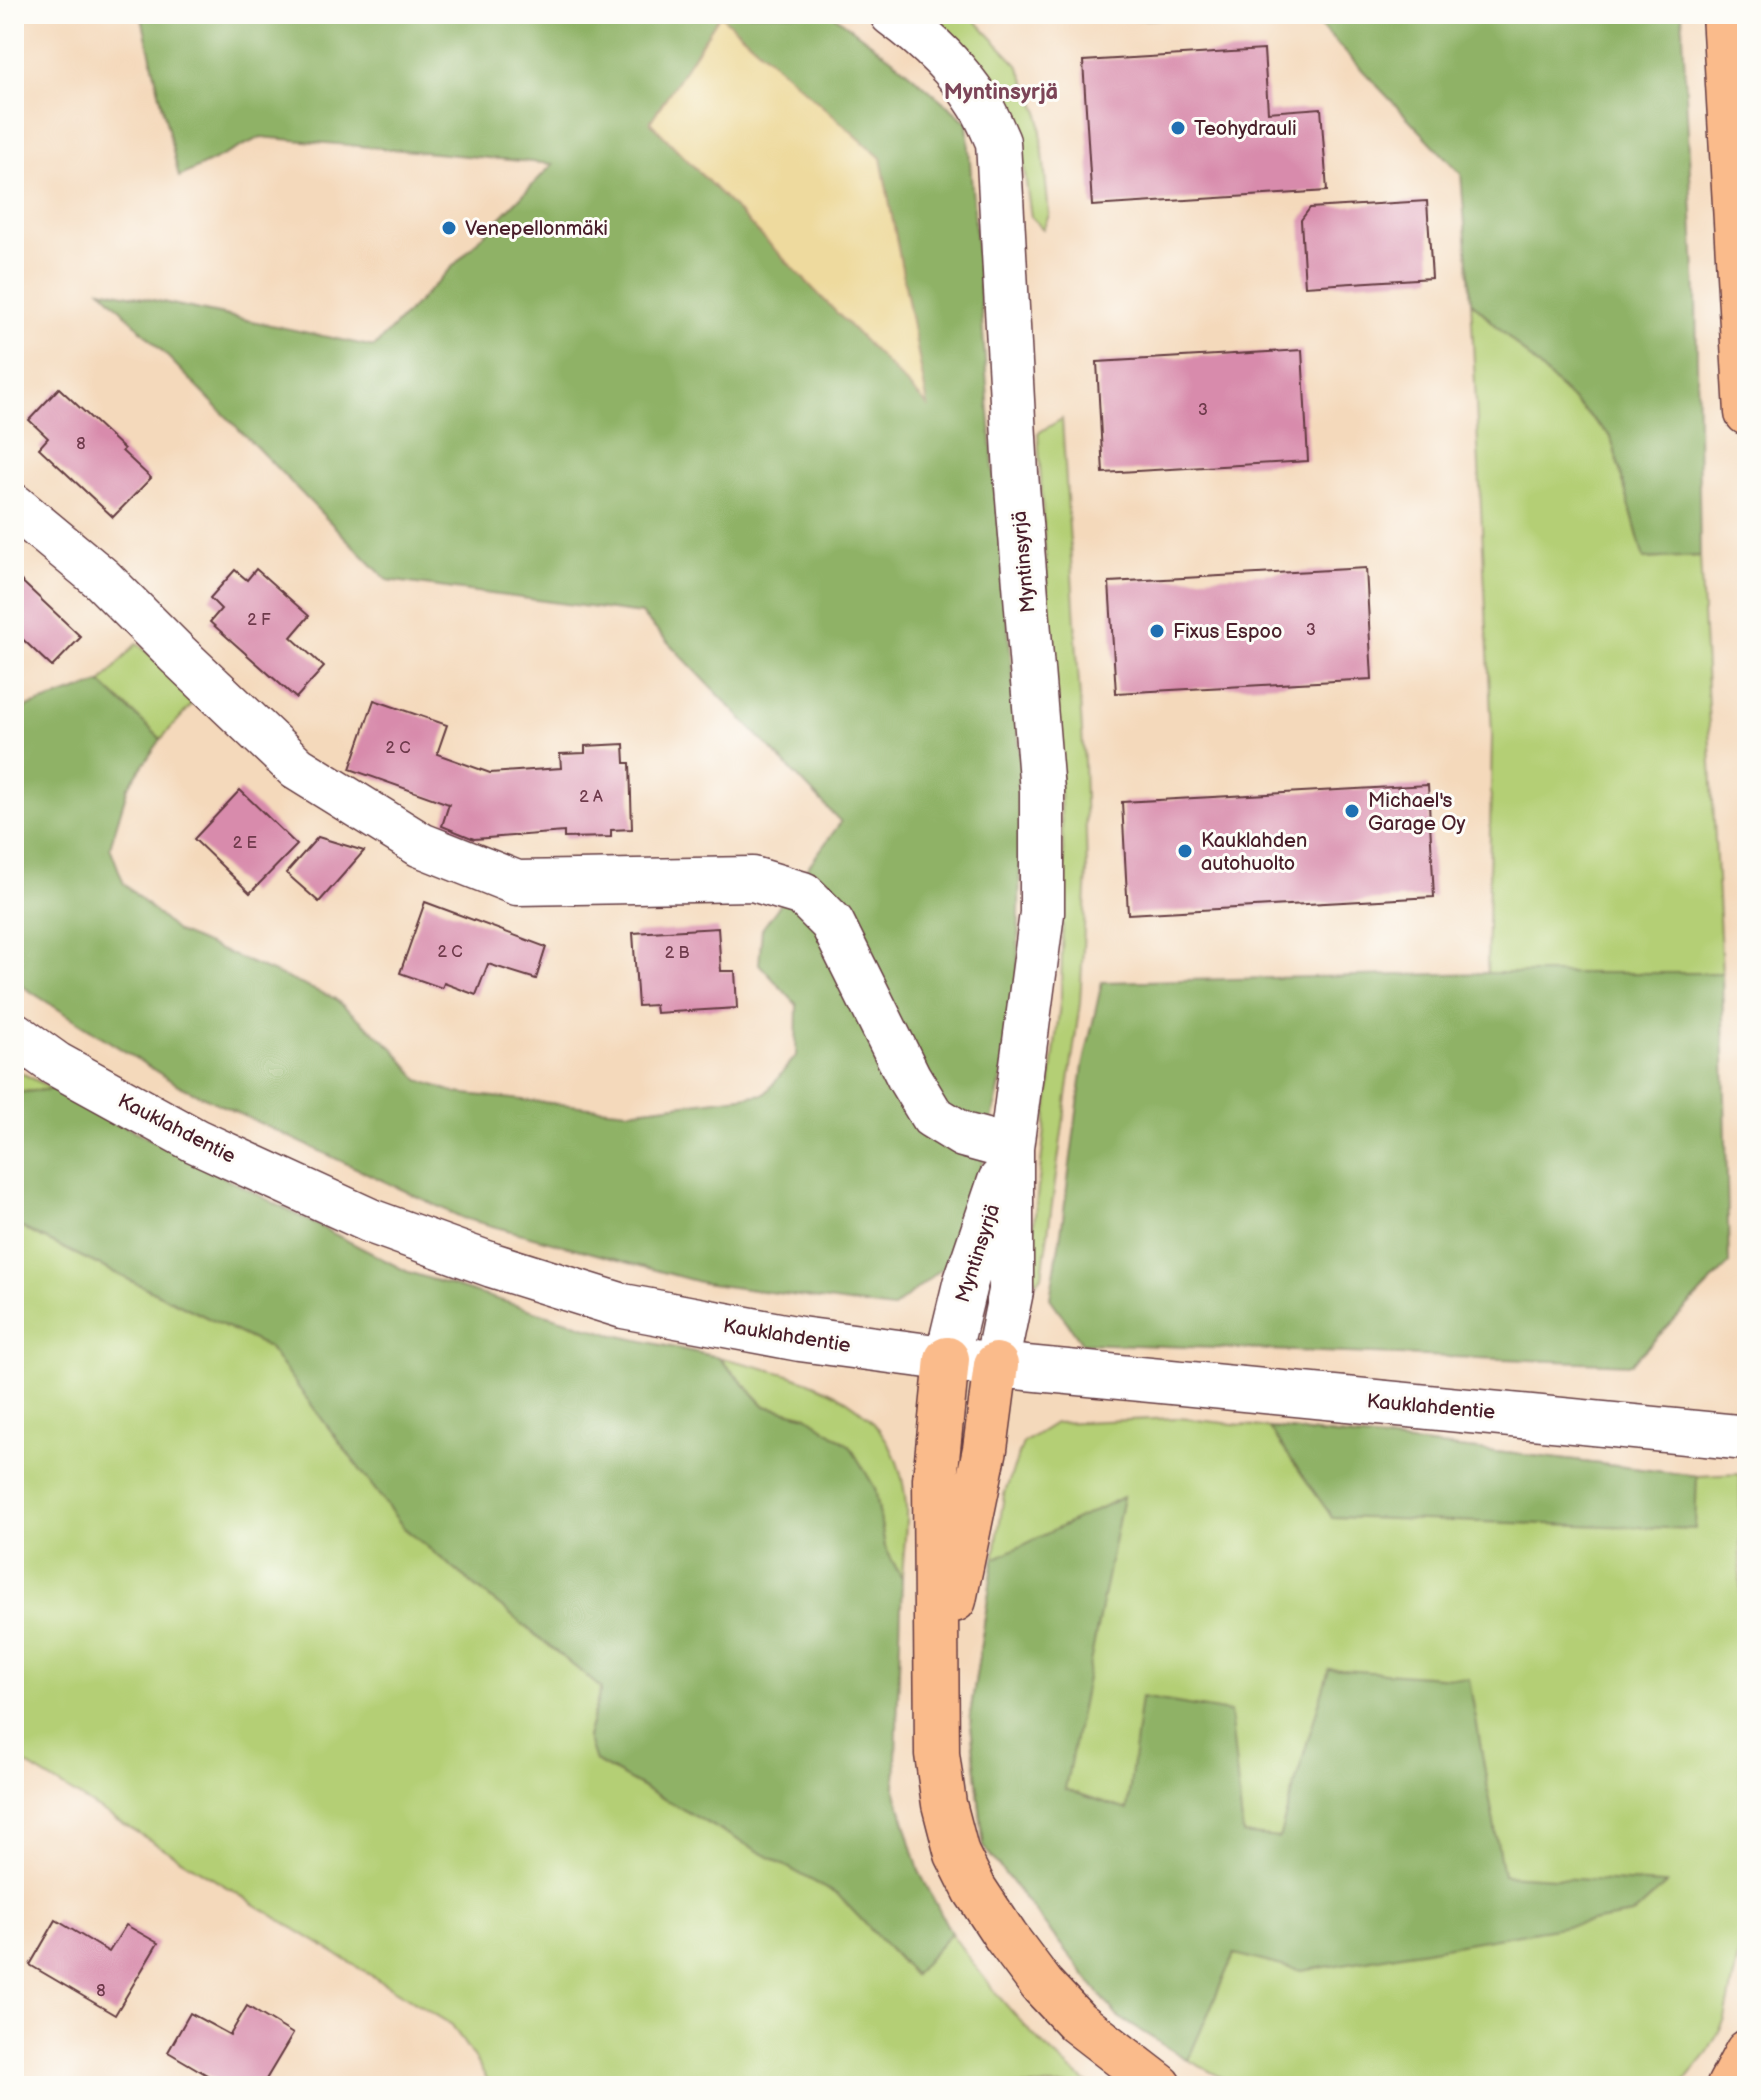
<svg xmlns="http://www.w3.org/2000/svg" width="1761" height="2100" font-family="'Balsamiq Sans',sans-serif">
<rect width="100%" height="100%" fill="#fdfcf7"/>
<filter id="ink" filterUnits="userSpaceOnUse"><feTurbulence type="fractalNoise" baseFrequency=".0125" numOctaves="2"/><feDisplacementMap in="SourceGraphic" scale="16" xChannelSelector="R" yChannelSelector="G"/><feConvolveMatrix kernelMatrix="1 2 1 2 8 2 1 2 1" color-interpolation-filters="sRGB"/></filter>
<filter id="wash" filterUnits="userSpaceOnUse"><feTurbulence type="fractalNoise" baseFrequency=".006" numOctaves="4" result="noise"/><feDisplacementMap in="SourceGraphic" scale="32" xChannelSelector="R" yChannelSelector="G"/><feGaussianBlur stdDeviation="1.8" result="paint"/><feColorMatrix in="noise" values="0 0 0 0 0 0 0 0 0 0 0 0 0 0 0 0 0 1.4 0 .05"/><feComposite in="paint" operator="in"/></filter>
<g filter="url(#wash)">
<rect width="100%" height="100%" fill="#f4d9bb"/>
<path fill="#b4cf75" stroke="#7f7750" stroke-width="2" d="M 930,14 L 969,14 L 1018,65 L 1039,112 L 1049,215 L 1043,229 L 1031,217 L 1017,119 L 1001,87 L 963,44 Z
M 998,14 L 1140,14 L 1140,19 L 1003,18 Z
M 1471,301 L 1611,437 L 1644,559 L 1700,556 L 1722,973 L 1487,973 L 1492,735 Z
M 1062,419 L 1084,762 L 1087,872 L 1080,1003 L 1042,1276 L 1037,1282 L 1028,1273 L 1061,995 L 1064,866 L 1038,433 Z
M 137,643 L 198,698 L 161,739 L 101,683 Z
M 14,1069 L 53,1089 L 14,1093 Z
M 14,1224 L 268,1347 L 404,1528 L 601,1688 L 587,1737 L 596,1761 L 839,1895 L 913,1975 L 951,1933 C 991,1990 1035,2044 1091,2086 L 492,2086 L 452,2025 L 14,1757 Z
M 718,1357 C 807,1378 898,1395 906,1506 C 907,1530 903,1555 902,1579 L 885,1547 L 875,1488 L 807,1416 L 765,1406 Z
M 1178,1418 L 1543,1457 L 1697,1476 L 1740,1474 L 1742,1938 L 1725,2020 L 1707,2054 L 1684,2082 L 1677,2086 L 1238,2086 L 1188,2060 L 1117,2016 L 984,1847 L 970,1715 L 1004,1495 L 1023,1443 L 1055,1423 Z"/>
<path fill="#8fb266" stroke="#6c6848" stroke-width="2" d="M 141,14 L 832,14 L 895,61 L 967,122 L 993,465 L 1022,775 L 1017,1006 L 977,1190 L 945,1266 L 892,1309 L 703,1283 L 463,1218 L 178,1085 L 14,981 L 14,715 L 27,707 L 101,683 L 161,739 L 128,787 L 110,847 L 124,884 L 177,932 L 334,998 L 393,1048 L 419,1080 L 456,1093 L 628,1111 L 765,1094 L 796,1056 L 797,1005 L 759,964 L 762,929 L 841,822 L 641,614 L 387,580 L 101,289 L 374,347 L 553,164 L 261,137 L 179,177 Z
M 1140,14 L 1288,14 L 1140,19 Z
M 1309,14 L 1682,14 L 1696,294 L 1700,556 L 1644,559 L 1611,437 L 1471,301 L 1461,174 Z
M 1487,973 L 1722,973 L 1729,1264 L 1631,1364 L 1082,1343 L 1050,1298 L 1061,1233 L 1083,1066 L 1102,982 Z
M 53,1089 L 408,1272 L 610,1334 L 718,1357 L 765,1406 L 807,1416 L 850,1446 L 875,1488 L 885,1547 L 902,1579 L 895,1789 L 919,1871 L 951,1933 L 914,1975 L 838,1895 L 595,1761 L 587,1737 L 601,1688 L 404,1528 L 268,1347 L 14,1224 L 14,1093 Z
M 1269,1428 L 1543,1457 L 1697,1476 L 1695,1529 L 1332,1517 Z
M 1123,1497 L 1065,1789 L 1127,1810 L 1141,1697 L 1230,1712 L 1243,1834 L 1279,1838 L 1329,1669 L 1469,1679 L 1503,1875 L 1666,1884 L 1632,1915 L 1302,1971 L 1234,1954 L 1188,2060 L 1117,2016 L 984,1847 L 970,1715 L 994,1559 Z"/>
<path fill="#eeda9e" stroke="#9c7c64" stroke-width="2" d="M 720,15 L 881,158 L 928,406 L 650,122 Z"/>
<g id="blocks">
<path fill="#d88bac" d="M 1264,50 L 1268,112 L 1321,108 L 1327,191 L 1092,206 L 1083,61 Z
M 1427,201 L 1432,278 L 1305,286 L 1301,220 L 1310,208 Z
M 1302,350 L 1308,461 L 1103,473 L 1097,362 Z
M 59,388 L 124,449 L 122,451 L 151,478 L 113,517 L 39,448 L 48,438 L 29,420 Z
M 1366,568 L 1372,679 L 1116,693 L 1109,582 Z
M 256,569 L 309,616 L 291,637 L 324,667 L 296,698 L 210,622 L 221,609 L 210,598 L 235,570 L 247,580 Z
M 14,574 L 81,637 L 52,667 L 14,631 Z
M 374,700 L 447,725 L 437,754 L 490,773 L 561,768 L 560,754 L 585,753 L 585,746 L 624,744 L 625,763 L 630,763 L 632,829 L 611,830 L 611,837 L 564,838 L 564,832 L 474,839 L 442,826 L 449,804 L 350,769 Z
M 1428,785 L 1434,897 L 1128,914 L 1122,802 Z
M 240,790 L 297,845 L 250,893 L 194,839 Z
M 318,837 L 364,851 L 319,902 L 286,873 Z
M 425,902 L 546,947 L 536,979 L 488,964 L 476,995 L 444,983 L 442,988 L 400,973 Z
M 718,928 L 721,971 L 735,971 L 737,1008 L 656,1013 L 655,1005 L 638,1006 L 633,933 Z
M 56,1920 L 109,1952 L 126,1925 L 158,1943 L 115,2015 L 30,1965 Z
M 247,2006 L 293,2034 L 262,2086 L 226,2086 L 168,2052 L 190,2013 L 230,2035 Z"/>
</g>
</g>
<g filter="url(#ink)">
<use href="#blocks" fill-opacity="0" stroke="#643b41" stroke-width="2"/>
<g fill="none" stroke-linecap="round" stroke-linejoin="round">
<g stroke="#643b41" stroke-width="47">
<path id="minor" d="M 892,14 C 925,38 957,68 979,103 C 987,115 992,129 998,142 L 1016,474 L 1042,791 L 1042,913 L 1011,1148 L 1011,1291 L 996,1365
M 14,506 L 102,579 L 176,653 L 297,768 L 421,845 L 517,883 L 753,879 L 803,894 L 832,923 L 909,1078 L 932,1116 L 963,1135 L 1011,1148
M 947,1359 L 965,1284 L 1000,1181"/>
</g>
<g stroke="#643b41" stroke-width="47">
<path id="tertiary" d="M 14,1034 L 56,1064 L 196,1141 L 373,1222 L 492,1265 L 623,1306 L 800,1339 L 996,1365 L 1747,1438"/>
</g>
<g stroke="#643b41" stroke-width="47">
<path id="trunk" d="M 1724,14 L 1747,413
M 947,1359 L 935,1479 L 937,1754 L 944,1804 L 957,1854 L 975,1890 L 1006,1937 L 1042,1985 L 1077,2022 L 1160,2086
M 954,1600 L 985,1449 L 996,1365
M 1729,2086 L 1747,2052"/>
</g>
<use href="#minor" stroke="#fff" stroke-width="44"/>
<use href="#tertiary" stroke="#fff" stroke-width="44"/>
<use href="#trunk" stroke="#fabb8b" stroke-width="44"/>
</g>
</g>
<g fill="#1f6fb2" stroke="#fdfcf7" stroke-width="3">
<circle cx="1178" cy="128" r="8"/>
<circle cx="449" cy="228" r="8"/>
<circle cx="1157" cy="631" r="8"/>
<circle cx="1352" cy="811" r="8"/>
<circle cx="1185" cy="851" r="8"/>
</g>
<g text-anchor="middle" stroke-width="6" stroke-linejoin="round" paint-order="stroke">
<g font-size="16" fill="#6e3a4b">
<text x="1203" y="415">3</text>
<text x="81" y="449">8</text>
<text x="259" y="625">2 F</text>
<text x="1311" y="635">3</text>
<text x="398" y="753">2 C</text>
<text x="591" y="802">2 A</text>
<text x="245" y="848">2 E</text>
<text x="450" y="957">2 C</text>
<text x="677" y="958">2 B</text>
<text x="101" y="1996">8</text>
</g>
<g font-size="20" fill="#4a1f2b" stroke="#fdfcf7" text-anchor="start">
<text x="1194" y="135">Teohydrauli</text>
<text x="465" y="235">Venepellonmäki</text>
<text x="1173" y="638">Fixus Espoo</text>
<text x="1368" y="807">Michael's<tspan x="1368" dy="23">Garage Oy</tspan></text>
<text x="1201" y="847">Kauklahden<tspan x="1201" dy="23">autohuolto</tspan></text>
</g>
<g font-size="20" fill="#4a1f2b" stroke="#fdfcf7">
<text transform="translate(1023 562) rotate(-95)" y="7">Myntinsyrjä</text>
<text transform="translate(177 1128) rotate(27)" y="7">Kauklahdentie</text>
<text transform="translate(977 1253) rotate(-72)" y="7">Myntinsyrjä</text>
<text transform="translate(787 1335) rotate(9)" y="7">Kauklahdentie</text>
<text transform="translate(1431 1406) rotate(5)" y="7">Kauklahdentie</text>
</g>
<g font-size="22" font-weight="bold" fill="#7c4558" stroke="#fdfcf7">
<text x="1001" y="99">Myntinsyrjä</text>
</g>
</g>
<rect width="1761" height="2100" fill="none" stroke="#fdfcf7" stroke-width="48"/>
</svg>
